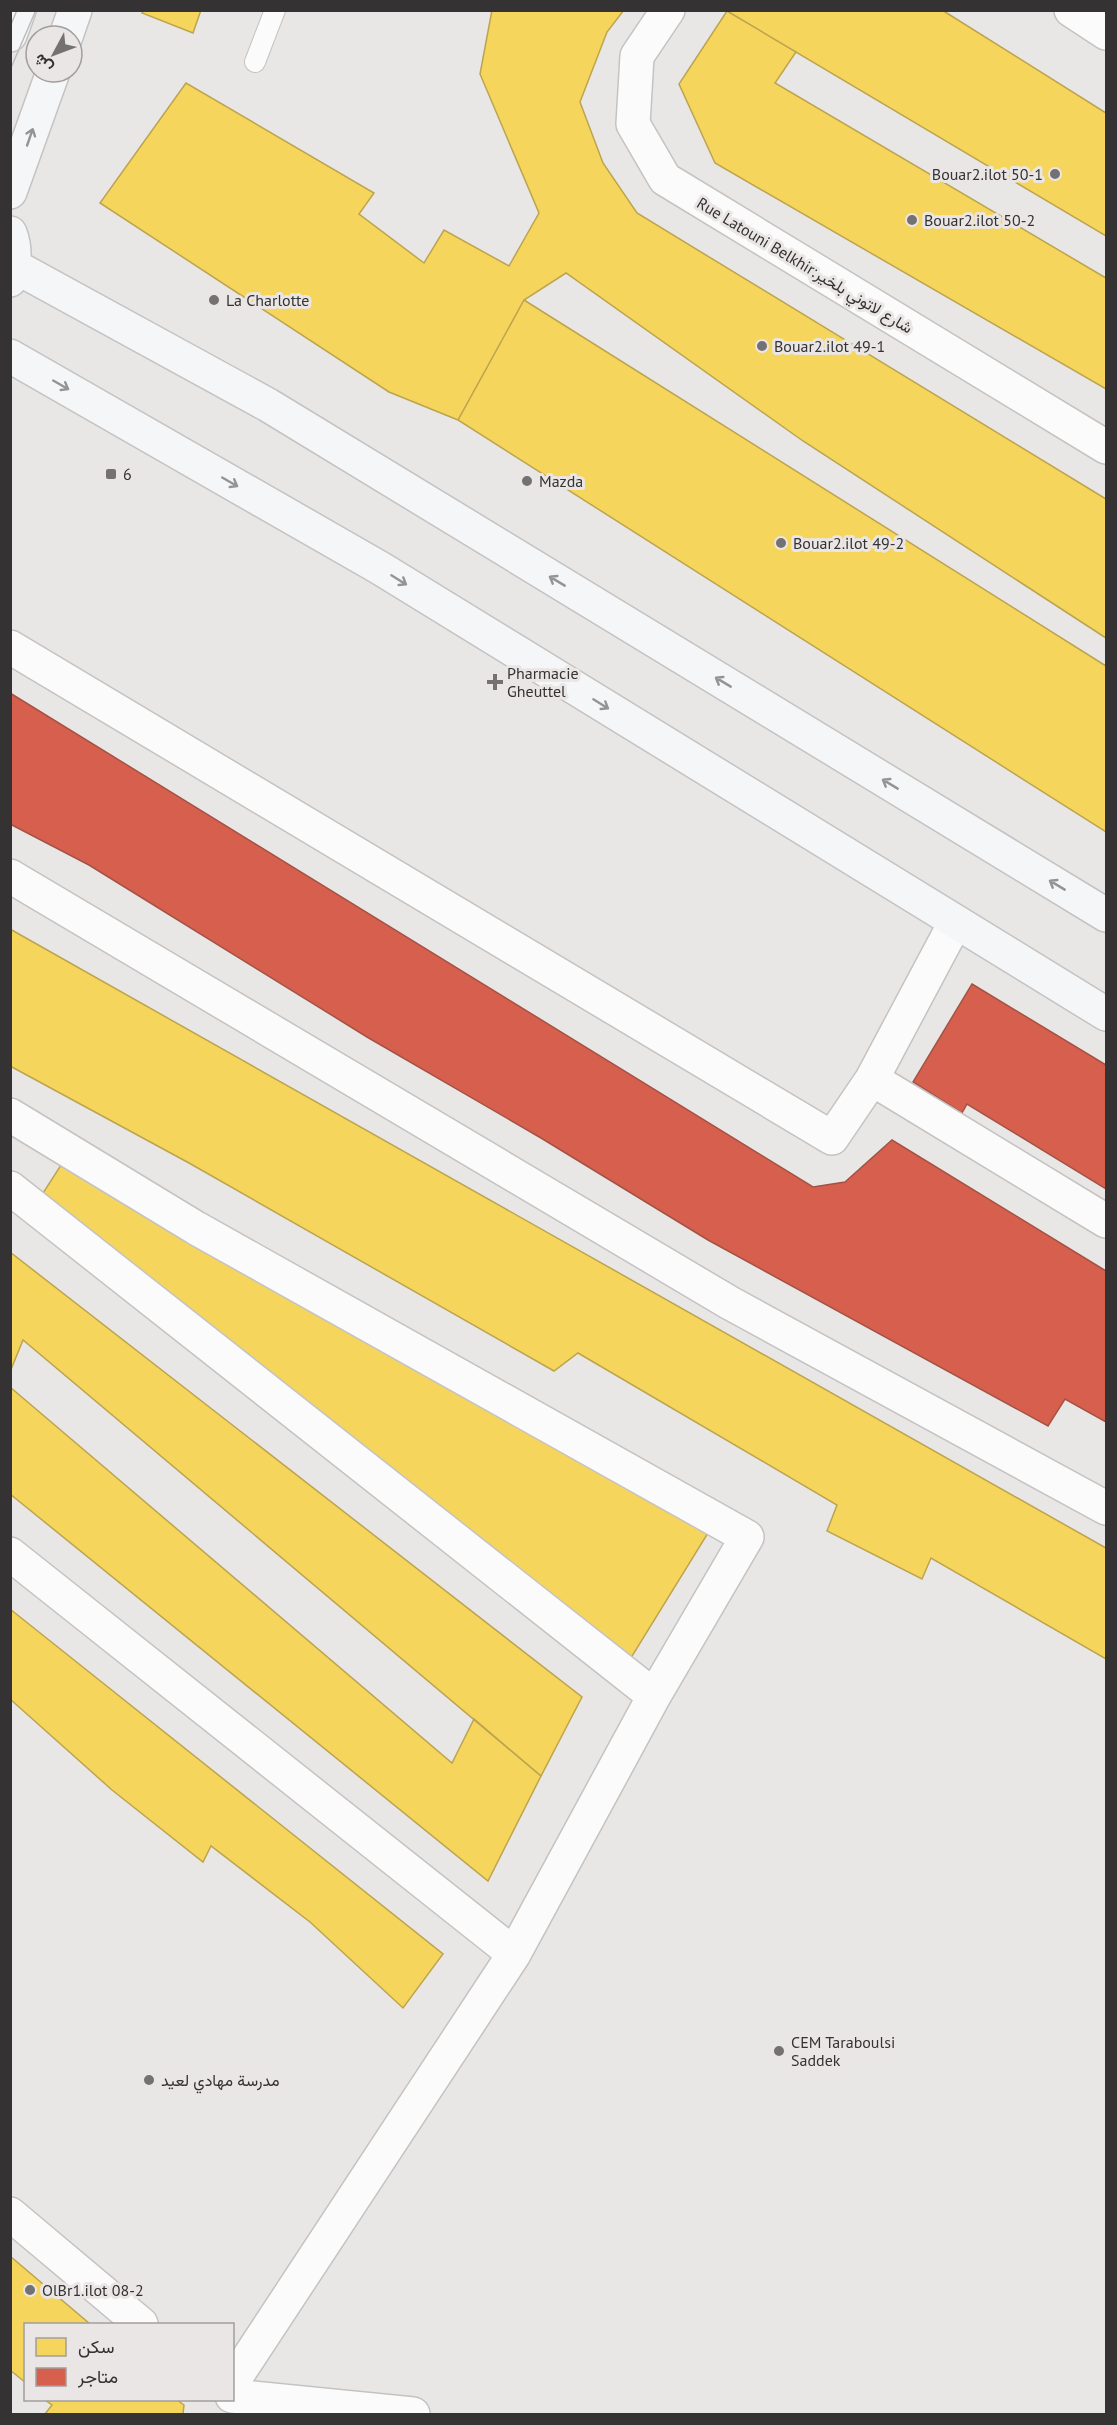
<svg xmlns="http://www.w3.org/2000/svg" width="1117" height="2425" font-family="'PT Sans',Vazirmatn,sans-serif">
<rect width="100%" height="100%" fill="#e9e7e6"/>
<path fill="#f6d55c" stroke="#bca44f" stroke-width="1.5" d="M 144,10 L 201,10 L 193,33 L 142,13 Z
M 492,10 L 624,10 L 607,32 L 580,102 L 603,163 L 637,213 L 1106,499 L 1106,638 L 803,441 L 566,273 L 524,300 L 458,420 L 389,392 L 100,203 L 186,83 L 374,193 L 359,214 L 424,263 L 444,230 L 509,266 L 539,213 L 480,74 Z
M 942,10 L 1106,113 L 1106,236 L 727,11 Z
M 727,11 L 796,52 L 775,83 L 1106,278 L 1106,389 L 715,163 L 679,84 Z
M 524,300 L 1106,666 L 1106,832 L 458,420 Z
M 10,929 L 1106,1548 L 1106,1659 L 931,1558 L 922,1579 L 827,1531 L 837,1505 L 578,1353 L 554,1371 L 189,1163 L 10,1066 Z
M 72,1148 L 716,1520 L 626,1666 L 43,1193 Z
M 10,1252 L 582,1697 L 541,1776 L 23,1340 L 10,1372 Z
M 10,1387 L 452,1763 L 474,1719 L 541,1776 L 488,1881 L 10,1494 Z
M 10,1609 L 443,1954 L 403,2008 L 310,1922 L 211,1846 L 203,1862 L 112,1790 L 10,1699 Z
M 10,2256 L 90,2324 L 26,2324 L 26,2383 L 10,2370 Z
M 45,2400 L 177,2400 L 184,2405 L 183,2414 L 45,2414 L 52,2405 Z"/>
<path fill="#d6604d" stroke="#a55245" stroke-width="1.5" d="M 10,693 L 813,1187 L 845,1182 L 892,1140 L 1106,1271 L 1106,1422 L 1065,1399 L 1048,1426 L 708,1240 L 541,1138 L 367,1037 L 89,865 L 10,824 Z
M 972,984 L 1106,1065 L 1106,1189 L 967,1104 L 962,1113 L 913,1082 Z"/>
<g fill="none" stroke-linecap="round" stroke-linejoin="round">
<g stroke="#c4c3c2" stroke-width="22">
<path id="lane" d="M 255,62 L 275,10"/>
</g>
<g stroke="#c4c3c2" stroke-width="36">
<path id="street" d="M 668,10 L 637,56 L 633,124 L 665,179 L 1106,447
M 1071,10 L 1106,33
M 10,647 L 832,1138 L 872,1079 L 955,923
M 10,876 L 730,1303 L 1106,1508
M 872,1079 L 1106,1221
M 10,1115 L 196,1228 L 747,1537 L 654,1696 L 514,1954 L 232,2383
M 10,1188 L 654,1696
M 10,1554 L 514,1954
M 10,2214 L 141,2324
M 232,2396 L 413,2414"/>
</g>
<g stroke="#c4c3c2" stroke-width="36">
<path id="secondary" d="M 10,35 L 19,10
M 66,36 L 75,10
M 10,192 L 53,72
M 10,233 C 16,248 15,266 10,280
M 14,266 L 268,405 L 1106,915
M 10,356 L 380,568 L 1106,1014"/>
</g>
<use href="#lane" stroke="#fcfbfb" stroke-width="20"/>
<use href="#street" stroke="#fcfbfb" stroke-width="33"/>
<use href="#secondary" stroke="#f4f6f7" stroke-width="33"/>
<path stroke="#bebdbd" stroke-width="1.5" d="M 10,27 L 17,10
M 10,70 L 36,10"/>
</g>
<defs><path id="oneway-shaft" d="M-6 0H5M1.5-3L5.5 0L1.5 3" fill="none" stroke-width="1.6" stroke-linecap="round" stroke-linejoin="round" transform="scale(1.5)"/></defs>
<g stroke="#949494">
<use href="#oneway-shaft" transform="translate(30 137) rotate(-71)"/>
<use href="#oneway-shaft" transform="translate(61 385) rotate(30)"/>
<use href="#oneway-shaft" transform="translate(230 482) rotate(30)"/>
<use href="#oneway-shaft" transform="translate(399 580) rotate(32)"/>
<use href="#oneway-shaft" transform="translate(557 581) rotate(-149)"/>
<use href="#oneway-shaft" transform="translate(723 682) rotate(-149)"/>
<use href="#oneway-shaft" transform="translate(601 704) rotate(32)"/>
<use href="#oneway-shaft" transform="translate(890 784) rotate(-149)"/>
<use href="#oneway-shaft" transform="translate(1057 885) rotate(-149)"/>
</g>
<g fill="#737171" stroke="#eae6e5" stroke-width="2">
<circle cx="1055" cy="174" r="6"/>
<circle cx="912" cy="220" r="6"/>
<circle cx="214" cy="300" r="6"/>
<circle cx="762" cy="346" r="6"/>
<rect x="105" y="468" width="12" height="12" rx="3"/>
<circle cx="527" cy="481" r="6"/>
<circle cx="781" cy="543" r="6"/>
<path d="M492 673h6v6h6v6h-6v6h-6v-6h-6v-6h6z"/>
<circle cx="779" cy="2051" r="6"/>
<circle cx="149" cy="2080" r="6"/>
<circle cx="30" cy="2290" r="6"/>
</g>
<g text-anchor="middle" stroke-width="6" stroke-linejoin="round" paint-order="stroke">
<g font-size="16" fill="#343232" stroke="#eae6e5" text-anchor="start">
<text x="1043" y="180" text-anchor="end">Bouar2.ilot 50-1</text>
<text x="924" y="226">Bouar2.ilot 50-2</text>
<text x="226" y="306">La Charlotte</text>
<text x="774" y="352">Bouar2.ilot 49-1</text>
<text x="123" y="480">6</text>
<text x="539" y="487">Mazda</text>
<text x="793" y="549">Bouar2.ilot 49-2</text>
<text x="507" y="679">Pharmacie<tspan x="507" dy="18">Gheuttel</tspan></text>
<text x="791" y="2048">CEM Taraboulsi<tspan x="791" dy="18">Saddek</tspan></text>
<text x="161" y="2086">مدرسة مهادي لعيد</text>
<text x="42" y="2296">OlBr1.ilot 08-2</text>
</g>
<g font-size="16" fill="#343232" stroke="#eae6e5">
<text transform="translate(805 265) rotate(31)" y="6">Rue Latouni Belkhir;شارع لاتوني بلخير</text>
</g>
</g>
<rect width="1117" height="2425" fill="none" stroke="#343232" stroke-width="24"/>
<rect x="24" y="2323" width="210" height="78" fill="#eae6e5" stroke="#a19e9d" stroke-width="1.5"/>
<rect x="36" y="2338" width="30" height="18" fill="#f6d55c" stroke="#a19e9d" stroke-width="1.5"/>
<text x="78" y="2353" font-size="18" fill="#343232">سكن</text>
<rect x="36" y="2368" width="30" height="18" fill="#d6604d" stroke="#a19e9d" stroke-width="1.5"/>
<text x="78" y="2383" font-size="18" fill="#343232">متاجر</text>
<g transform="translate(54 54) rotate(229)"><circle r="28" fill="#eae6e5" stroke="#a19e9d" stroke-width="1.5"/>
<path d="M0-4.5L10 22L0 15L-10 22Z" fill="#737171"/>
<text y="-9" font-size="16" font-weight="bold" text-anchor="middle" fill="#343232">ش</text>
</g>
</svg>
